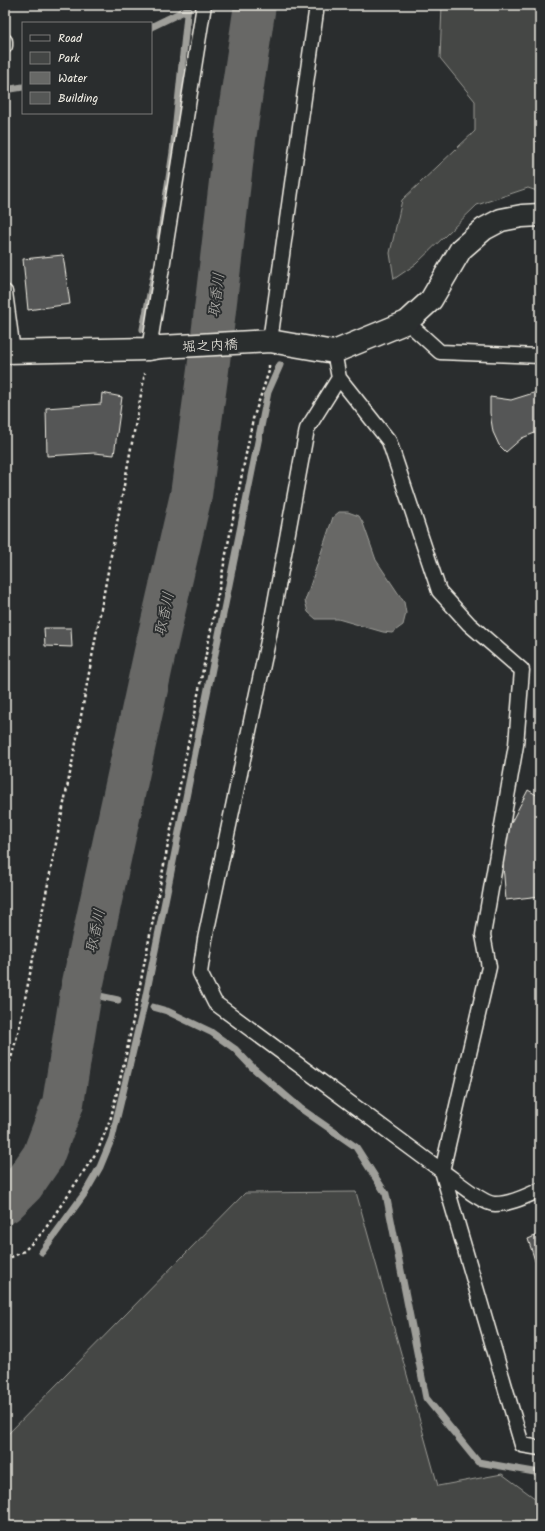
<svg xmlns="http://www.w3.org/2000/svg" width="545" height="1531" font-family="Kalam,'Klee One',sans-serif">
<rect width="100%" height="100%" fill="#2a2d2e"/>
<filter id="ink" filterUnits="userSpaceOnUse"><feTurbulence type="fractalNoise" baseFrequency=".025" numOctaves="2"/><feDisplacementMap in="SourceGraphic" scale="8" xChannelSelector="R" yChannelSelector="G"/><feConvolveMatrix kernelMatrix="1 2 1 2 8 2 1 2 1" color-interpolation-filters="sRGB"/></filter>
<g filter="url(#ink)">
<path fill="#444645" stroke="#9c9c96" d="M 442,5 L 540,5 L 540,192 L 528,188 L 477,205 L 416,264 L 394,279 L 390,253 L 402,200 L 475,131 L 475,101 L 440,58 Z
M 356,1192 L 438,1486 L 502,1474 L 540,1502 L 540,1526 L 5,1526 L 5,1437 L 245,1193 Z"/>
<path fill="#676866" stroke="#9f9f9a" d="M 339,512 L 348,512 L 359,516 L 363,523 L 376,560 L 404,602 L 406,613 L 403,625 L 392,633 L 383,632 L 338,619 L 316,619 L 308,612 L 305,601 L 333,517 Z"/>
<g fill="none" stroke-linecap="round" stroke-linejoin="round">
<path stroke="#9f9f9a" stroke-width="7" d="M 151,27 L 188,9
M 5,90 L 23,87
M 160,237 L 173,152 L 188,5
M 143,329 L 155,269
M 81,992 L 118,1000
M 153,1007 L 167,1011 L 211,1032 L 235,1049 L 252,1067 L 300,1108 L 356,1147 L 386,1194 L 426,1398 L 478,1462 L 540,1473
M 42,1252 L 85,1193 L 100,1167 L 112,1138 L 144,1005 L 268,392 L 280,365"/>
<path stroke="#676866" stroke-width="42" d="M 5,1203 L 23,1185 L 43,1156 L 63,1103 L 81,992 L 155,652 L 191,495 L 208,370 L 235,139 L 255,5"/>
</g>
<path fill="#555756" stroke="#f4f1e8" d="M 63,255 L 70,304 L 28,310 L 23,259 Z
M 540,391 L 540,431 L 522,438 L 506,452 L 499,445 L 493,432 L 490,413 L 490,397 L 511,400 Z
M 102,393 L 122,397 L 114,455 L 94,453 L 47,456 L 46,408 L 101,404 Z
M 44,628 L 71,628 L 72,647 L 45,646 Z
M 528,790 L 540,797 L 540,896 L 506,900 L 501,842 Z
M 540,1234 L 540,1276 L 528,1239 Z"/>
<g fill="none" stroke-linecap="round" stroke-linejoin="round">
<g stroke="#f4f1e8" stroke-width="17">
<path id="service" d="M 5,41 L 5,46
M 5,292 L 13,352
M 407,322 L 440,352 L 540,356
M 270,341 L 317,5
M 149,349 L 204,5
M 334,352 L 339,378 L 389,441 L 439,591 L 469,624 L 522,670 L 516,745 L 483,935 L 489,967 L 442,1171 L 215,1003 L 200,973 L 205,939 L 268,641 L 307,429 L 339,378
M 442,1171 L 522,1445 L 540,1448
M 442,1171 C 454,1179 482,1204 495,1204 C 511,1204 526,1196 540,1190"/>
</g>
<g stroke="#f4f1e8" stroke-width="25">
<path id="tertiary" d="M 5,352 L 149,349 L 161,347 L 270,341 L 334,352 L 407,322 L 431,300 L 461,249 L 484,229 L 501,220 L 522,216 L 540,215"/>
</g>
<path stroke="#f4f1e8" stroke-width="2.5" stroke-dasharray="3 3" stroke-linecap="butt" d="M 5,1080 L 19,1029 L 75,748 L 145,373
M 5,1260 L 24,1251 L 43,1232 L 98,1150 L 111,1117 L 127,1050 L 253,419 L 269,371 L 269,364"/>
<use href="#service" stroke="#2a2d2e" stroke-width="14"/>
<use href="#tertiary" stroke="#2a2d2e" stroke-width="22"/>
</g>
</g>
<g text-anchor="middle" stroke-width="4" stroke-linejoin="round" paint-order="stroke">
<g font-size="14" fill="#f4f1e8" stroke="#2a2d2e">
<text transform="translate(210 345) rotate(-3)" y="5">堀之内橋</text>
</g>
<g font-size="15" font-style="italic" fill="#b5b3ae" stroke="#2a2d2e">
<text transform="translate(216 295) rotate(-83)" y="5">取香川</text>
<text transform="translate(164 614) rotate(-78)" y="5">取香川</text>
<text transform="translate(95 931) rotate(-78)" y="5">取香川</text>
</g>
</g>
<rect width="545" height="1531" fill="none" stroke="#2a2d2e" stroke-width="20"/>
<rect x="10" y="10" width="525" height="1511" fill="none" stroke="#f4f1e8" stroke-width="1.5" filter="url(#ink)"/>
<rect x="22" y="22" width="130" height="92" fill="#2a2d2e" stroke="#7b7b78"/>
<rect x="30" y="35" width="20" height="6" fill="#2a2d2e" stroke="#7b7b78"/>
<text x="58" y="42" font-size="12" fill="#f4f1e8">Road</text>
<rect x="30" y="52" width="20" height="12" fill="#444645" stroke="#7b7b78"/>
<text x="58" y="62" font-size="12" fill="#f4f1e8">Park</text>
<rect x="30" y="72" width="20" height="12" fill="#676866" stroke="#7b7b78"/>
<text x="58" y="82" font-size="12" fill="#f4f1e8">Water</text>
<rect x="30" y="92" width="20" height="12" fill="#555756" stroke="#7b7b78"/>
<text x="58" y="102" font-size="12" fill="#f4f1e8">Building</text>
</svg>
